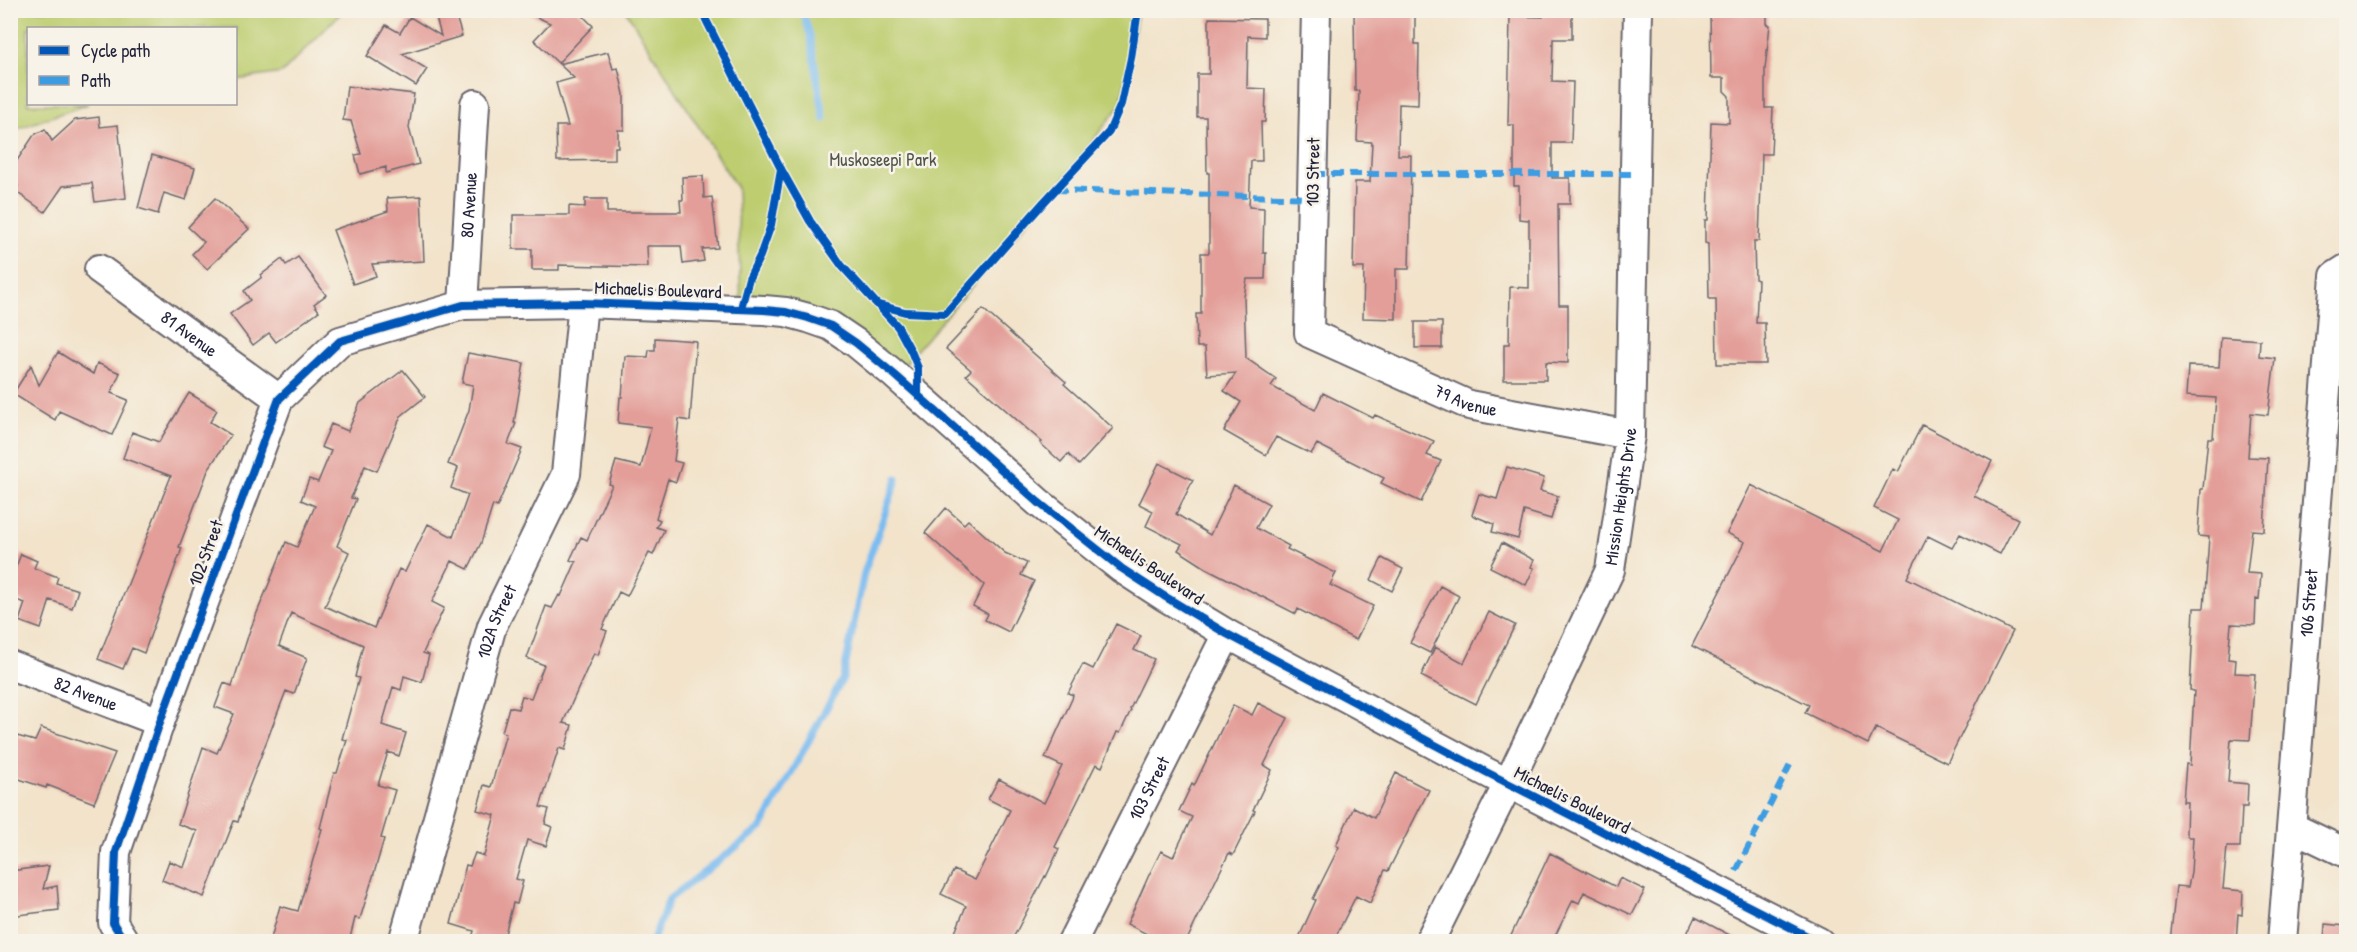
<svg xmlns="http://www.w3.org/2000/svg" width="2357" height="952" font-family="'Patrick Hand',sans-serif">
<rect width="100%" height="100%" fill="#f7f3e8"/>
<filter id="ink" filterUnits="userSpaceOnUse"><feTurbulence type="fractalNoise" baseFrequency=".0167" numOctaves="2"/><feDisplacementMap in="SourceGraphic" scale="12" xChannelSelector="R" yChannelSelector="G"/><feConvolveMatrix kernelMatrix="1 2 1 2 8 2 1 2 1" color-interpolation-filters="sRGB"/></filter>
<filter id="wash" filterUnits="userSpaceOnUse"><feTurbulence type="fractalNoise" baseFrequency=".008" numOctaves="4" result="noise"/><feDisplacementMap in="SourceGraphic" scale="24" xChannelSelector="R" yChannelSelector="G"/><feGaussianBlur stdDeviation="1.35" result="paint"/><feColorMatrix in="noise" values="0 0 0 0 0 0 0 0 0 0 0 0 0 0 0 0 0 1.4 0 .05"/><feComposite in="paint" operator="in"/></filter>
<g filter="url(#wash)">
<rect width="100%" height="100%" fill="#f2e3ca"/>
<path fill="#bdcd70" stroke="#707856" stroke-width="1.5" d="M 10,11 L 11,10 L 343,11 L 282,73 L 236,80 L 236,28 L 28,28 L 28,104 L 88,104 L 11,131 Z
M 626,11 L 1138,11 L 1121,104 L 1055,190 L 895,375 L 856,343 L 741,308 L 737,188 Z"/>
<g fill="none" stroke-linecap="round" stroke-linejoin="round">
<path stroke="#7bbcf0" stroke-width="7" d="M 802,10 L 810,35 L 824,119
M 652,942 L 669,899 L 761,828 L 843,678 L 864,573 L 897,479"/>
</g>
<g id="blocks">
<path fill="#e39e99" d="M 434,10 L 454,10 L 462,36 L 402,54 L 427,69 L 416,86 L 367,56 L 386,25 L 400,33 L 410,17 L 441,36 Z
M 521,10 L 577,10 L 593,26 L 558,63 L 534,40 L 550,23 Z
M 1354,10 L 1415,10 L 1415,44 L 1419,44 L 1418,105 L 1399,104 L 1398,155 L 1411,155 L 1410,229 L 1409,269 L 1396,269 L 1396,319 L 1363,318 L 1364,268 L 1353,268 L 1355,182 L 1370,182 L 1372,142 L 1357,141 L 1359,91 L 1355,91 Z
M 1543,10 L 1572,10 L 1572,39 L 1553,39 L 1552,81 L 1573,82 L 1571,143 L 1552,143 L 1552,178 L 1570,178 L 1570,204 L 1558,204 L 1559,305 L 1568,305 L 1568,363 L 1546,362 L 1546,380 L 1504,380 L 1504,344 L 1509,344 L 1510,287 L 1529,288 L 1529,220 L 1519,219 L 1519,186 L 1514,186 L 1514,125 L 1508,125 L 1510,16 L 1543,17 Z
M 1710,10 L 1767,10 L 1767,24 L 1770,25 L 1765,69 L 1765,108 L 1773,108 L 1771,154 L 1762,154 L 1759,241 L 1754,241 L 1755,279 L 1758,280 L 1756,323 L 1765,323 L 1766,364 L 1717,364 L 1716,299 L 1709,299 L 1708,244 L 1705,243 L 1705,220 L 1708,220 L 1711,122 L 1729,123 L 1729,96 L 1724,91 L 1724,78 L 1711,78 Z
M 1209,18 L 1265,19 L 1265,37 L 1248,36 L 1247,88 L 1266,89 L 1265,122 L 1261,122 L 1262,161 L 1251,161 L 1249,207 L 1264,208 L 1263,253 L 1266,253 L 1265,279 L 1247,279 L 1244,297 L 1246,358 L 1276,379 L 1271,386 L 1315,410 L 1323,393 L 1373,418 L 1375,415 L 1434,441 L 1427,455 L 1441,461 L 1421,502 L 1381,483 L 1384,478 L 1317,444 L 1311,454 L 1276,437 L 1266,455 L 1224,431 L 1241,402 L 1224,391 L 1236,373 L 1207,375 L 1205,347 L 1197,347 L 1196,314 L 1201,314 L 1201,253 L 1209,253 L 1209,173 L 1207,173 L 1206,117 L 1197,117 L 1197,74 L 1209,74 Z
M 608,52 L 613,69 L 618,68 L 624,94 L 624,130 L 618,130 L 618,147 L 615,147 L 615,160 L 557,161 L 556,126 L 568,126 L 556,83 L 574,78 L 559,64 Z
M 347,86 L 414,94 L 409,128 L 419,164 L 386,173 L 386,167 L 360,174 L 355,155 L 361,154 L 351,121 L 343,120 Z
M 99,117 L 100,127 L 118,125 L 126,198 L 95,202 L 92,183 L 63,186 L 45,212 L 15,191 L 18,186 L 10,181 L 10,171 L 34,135 L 45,129 L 52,141 L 75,120 Z
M 152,155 L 195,168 L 186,200 L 164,193 L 158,214 L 138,208 Z
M 703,176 L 704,198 L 712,197 L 718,248 L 702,249 L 704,261 L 683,264 L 681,246 L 647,246 L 648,267 L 559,265 L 559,270 L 532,270 L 532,249 L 513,249 L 513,215 L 569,215 L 569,206 L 585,207 L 585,199 L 607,199 L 607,212 L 681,212 L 680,200 L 683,200 L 682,177 Z
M 421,196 L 424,261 L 372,264 L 376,276 L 353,284 L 333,230 L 388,211 L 387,198 Z
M 215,198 L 249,229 L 207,269 L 192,254 L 204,242 L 188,227 Z
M 298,257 L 326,295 L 314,304 L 319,311 L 276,342 L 269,333 L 253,345 L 230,314 L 250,300 L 244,291 L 262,277 L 261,275 L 282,259 L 286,265 Z
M 983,309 L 1066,382 L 1064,384 L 1113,428 L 1079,465 L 1068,454 L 1061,462 L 1040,443 L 1042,442 L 966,375 L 971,370 L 946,349 Z
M 1415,322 L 1442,322 L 1442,348 L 1415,348 Z
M 2221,337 L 2260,340 L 2259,356 L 2275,358 L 2268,415 L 2251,413 L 2248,457 L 2268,458 L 2264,531 L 2252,530 L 2247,573 L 2261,574 L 2259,600 L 2256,599 L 2255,625 L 2231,624 L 2228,659 L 2236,660 L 2235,673 L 2255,674 L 2250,740 L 2231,739 L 2228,782 L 2248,784 L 2247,807 L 2242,807 L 2240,847 L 2227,847 L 2223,889 L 2243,891 L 2242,915 L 2238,914 L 2236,942 L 2170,942 L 2176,886 L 2188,887 L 2191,873 L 2193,837 L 2188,837 L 2186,833 L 2187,802 L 2183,802 L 2186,764 L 2190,765 L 2194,691 L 2190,690 L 2194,608 L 2204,608 L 2209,537 L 2198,536 L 2201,489 L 2203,489 L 2208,438 L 2213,438 L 2216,398 L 2186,396 L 2188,366 L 2219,367 Z
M 655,338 L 696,341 L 690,421 L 679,419 L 674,461 L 682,463 L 676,482 L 668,479 L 656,518 L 660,520 L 656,527 L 664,530 L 653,555 L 649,553 L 627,596 L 619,592 L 602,629 L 607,631 L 598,655 L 594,653 L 563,723 L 572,725 L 565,750 L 559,748 L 540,807 L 549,809 L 545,824 L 552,827 L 546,846 L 527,840 L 516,879 L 523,881 L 517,904 L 513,903 L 503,942 L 471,942 L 474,931 L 451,924 L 466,865 L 470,866 L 475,853 L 484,856 L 495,815 L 477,810 L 484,785 L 491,787 L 506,733 L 502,732 L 509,707 L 518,709 L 522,696 L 531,698 L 544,665 L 527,658 L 546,606 L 552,608 L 559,595 L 561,596 L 576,562 L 570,560 L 581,537 L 587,540 L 612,485 L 609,484 L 616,461 L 641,467 L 651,427 L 618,423 L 620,397 L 622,397 L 625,356 L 648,357 L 649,350 L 655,350 Z
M 58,352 L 93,374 L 97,363 L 120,373 L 111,393 L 128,400 L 112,435 L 59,411 L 55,420 L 13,394 L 31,365 L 39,385 Z
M 468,353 L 524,363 L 514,423 L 516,423 L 508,444 L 522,449 L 497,507 L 493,505 L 481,543 L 468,569 L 452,561 L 432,602 L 444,608 L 423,653 L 429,655 L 422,682 L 404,676 L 401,690 L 393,687 L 382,725 L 406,733 L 399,756 L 388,752 L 378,785 L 395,790 L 381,838 L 384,839 L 375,870 L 360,919 L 355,918 L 349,942 L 270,942 L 280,906 L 298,911 L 322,829 L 320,828 L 334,773 L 337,773 L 347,740 L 342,739 L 359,678 L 355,677 L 363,645 L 291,613 L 279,646 L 307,658 L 294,694 L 286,691 L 244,800 L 238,822 L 234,821 L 204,897 L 162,880 L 169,861 L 184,867 L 197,831 L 178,824 L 203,747 L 217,753 L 234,714 L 215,707 L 224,683 L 232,686 L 250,630 L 286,542 L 297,547 L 315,506 L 301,500 L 309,479 L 318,482 L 331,451 L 321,447 L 331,424 L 348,431 L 360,403 L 403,370 L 425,397 L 401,416 L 377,471 L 365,466 L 351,498 L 356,499 L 337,546 L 349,552 L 325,606 L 374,628 L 399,569 L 405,572 L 428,524 L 453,537 L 468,495 L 451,488 L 458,468 L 448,464 L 469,410 L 473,385 L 462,383 Z
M 189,393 L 217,410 L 210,422 L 231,435 L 209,468 L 179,547 L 182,548 L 144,653 L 132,648 L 123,669 L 98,659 L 171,476 L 123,458 L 132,432 L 159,442 Z
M 1922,425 L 1992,461 L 1974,496 L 2018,519 L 2000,554 L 1960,534 L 1952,548 L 1928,536 L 1907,578 L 2013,631 L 1947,763 L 1876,728 L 1868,744 L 1805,713 L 1809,705 L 1692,646 L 1745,542 L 1727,533 L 1751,485 L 1883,551 L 1898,520 L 1874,508 L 1893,469 L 1898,472 Z
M 1159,463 L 1193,480 L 1176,514 L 1210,535 L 1234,485 L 1269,504 L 1256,528 L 1289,546 L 1287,549 L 1336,573 L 1330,585 L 1373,606 L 1356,640 L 1298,609 L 1296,614 L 1206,568 L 1178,550 L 1182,544 L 1146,526 L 1153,511 L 1139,504 Z
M 1507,467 L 1544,478 L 1540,491 L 1558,496 L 1551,519 L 1524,511 L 1518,539 L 1492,532 L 1494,524 L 1472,515 L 1479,494 L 1497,499 Z
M 946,508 L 964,524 L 968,520 L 1005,553 L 1027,563 L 1021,575 L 1034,581 L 1009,632 L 985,620 L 988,614 L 973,606 L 984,585 L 925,533 Z
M 1502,543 L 1534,560 L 1531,567 L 1534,568 L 1526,585 L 1490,567 Z
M 21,554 L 37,561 L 34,568 L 58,577 L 56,583 L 78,590 L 72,608 L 50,600 L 41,629 L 19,621 L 25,603 L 10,598 L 10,582 Z
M 1382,558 L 1403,569 L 1392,591 L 1371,580 Z
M 1440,586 L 1459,596 L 1430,653 L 1410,643 Z
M 1489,612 L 1515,625 L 1476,704 L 1421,676 L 1435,647 L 1464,663 Z
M 1116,624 L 1141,636 L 1134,650 L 1154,659 L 1130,709 L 1131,710 L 1120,733 L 1117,732 L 1102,767 L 1096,764 L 1055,847 L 1059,849 L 1046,877 L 1045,876 L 1011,942 L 951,942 L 966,906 L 941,894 L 954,870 L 975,880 L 1010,810 L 988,799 L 999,779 L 1044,803 L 1062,766 L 1045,758 L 1072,699 L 1073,695 L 1068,693 L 1083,664 L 1093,669 Z
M 1258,703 L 1288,718 L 1264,765 L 1272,770 L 1253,810 L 1255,811 L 1233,855 L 1229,853 L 1186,942 L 1146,942 L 1149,935 L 1127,924 L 1149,875 L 1161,851 L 1173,857 L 1192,817 L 1179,811 L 1192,784 L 1194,786 L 1233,705 L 1252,715 Z
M 41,728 L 115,753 L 94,803 L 47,785 L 46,788 L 10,776 L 10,734 L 35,741 Z
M 1396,773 L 1429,790 L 1388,871 L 1385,870 L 1370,903 L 1356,896 L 1333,942 L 1297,942 L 1316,900 L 1313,899 L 1339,847 L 1336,845 L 1354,807 L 1374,818 Z
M 1550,853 L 1616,887 L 1620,878 L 1645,890 L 1632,915 L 1584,892 L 1579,903 L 1573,900 L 1552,942 L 1508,942 Z
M 49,866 L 43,889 L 57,886 L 59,910 L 10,916 L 10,871 Z
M 1695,917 L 1743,942 L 1683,942 Z
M 2325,924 L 2346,926 L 2346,942 L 2324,942 Z"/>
</g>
</g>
<g filter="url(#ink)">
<use href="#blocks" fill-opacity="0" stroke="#6b666d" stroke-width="1.5"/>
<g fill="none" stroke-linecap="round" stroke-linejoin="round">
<g stroke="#6b666d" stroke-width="32">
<g id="minor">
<path id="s1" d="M 1316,10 L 1309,333 L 1469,405 L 1630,435"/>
<path id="s2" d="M 99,269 L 279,399"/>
<path id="s3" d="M 463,305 L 475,104"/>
<path id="s4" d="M 10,665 L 160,722"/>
<path d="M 2292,827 L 2346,853"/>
<path d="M 125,942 L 113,923 L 116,852 L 160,722 L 279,399 L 340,341 L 463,305 L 583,303 L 764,310 L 786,312 L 808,318 L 831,326 L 856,343 L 895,375 L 1038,502 L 1121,568 L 1164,596 L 1227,634 L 1486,772 L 1819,942"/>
<path id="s5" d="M 403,942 L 492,626 L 566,474 L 583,303"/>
<path id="s6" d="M 1072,942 L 1227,634"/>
<path id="s7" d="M 1429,942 L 1508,784 L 1610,570 L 1630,435 L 1638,10"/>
<path id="s8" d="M 2282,942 L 2335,276 L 2346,269"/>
</g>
</g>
<use href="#minor" stroke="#fff" stroke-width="28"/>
<path stroke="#3c9ce2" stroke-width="6" stroke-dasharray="12 6" stroke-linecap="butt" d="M 1313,174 L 1635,174
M 1055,190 L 1313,198
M 1736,871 L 1790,765"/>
<g stroke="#f7f3e8" stroke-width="11">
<path id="cycleway" d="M 701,10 L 781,169 L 810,221 L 842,266 L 898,327 L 911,351 L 918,368 L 918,395
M 879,305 L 905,312 L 945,314 L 1044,202 L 1109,132 L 1121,104 L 1131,58 L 1138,10
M 741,308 L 749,278 L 760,256 L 771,225 L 781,169
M 125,942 L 113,923 L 116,852 L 160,722 L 279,399 L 340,341 L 463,305 L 583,303 L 764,310 L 786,312 L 808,318 L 831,326 L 856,343 L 895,375 L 1038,502 L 1121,568 L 1164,596 L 1227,634 L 1486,772 L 1819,942"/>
</g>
<use href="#cycleway" stroke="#0057b8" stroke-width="8"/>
</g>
</g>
<g text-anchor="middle" stroke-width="5" stroke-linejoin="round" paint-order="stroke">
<g font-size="18" fill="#50554b" stroke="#f7f3e8">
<text x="883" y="166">Muskoseepi Park</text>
</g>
<g font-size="18" fill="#22223b" stroke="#f7f3e8">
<text transform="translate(1313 172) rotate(-89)" y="6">103 Street</text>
<text dy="6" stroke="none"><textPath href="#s3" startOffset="100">80 Avenue</textPath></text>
<text transform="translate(658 290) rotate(2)" y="6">Michaelis Boulevard</text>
<text dy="6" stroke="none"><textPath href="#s2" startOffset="111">81 Avenue</textPath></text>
<text dy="6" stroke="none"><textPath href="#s1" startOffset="494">79 Avenue</textPath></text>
<text dy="6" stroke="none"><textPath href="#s7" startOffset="488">Mission Heights Drive</textPath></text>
<text transform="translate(206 553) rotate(-70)" y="6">102 Street</text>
<text transform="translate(1149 565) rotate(34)" y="6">Michaelis Boulevard</text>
<text dy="6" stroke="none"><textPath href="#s8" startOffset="340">106 Street</textPath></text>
<text dy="6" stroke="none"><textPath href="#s5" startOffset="334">102A Street</textPath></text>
<text dy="6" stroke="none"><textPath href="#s4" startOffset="81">82 Avenue</textPath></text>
<text dy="6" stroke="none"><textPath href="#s6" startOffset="172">103 Street</textPath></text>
<text transform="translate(1572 800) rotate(27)" y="6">Michaelis Boulevard</text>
</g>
</g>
<rect width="2357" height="952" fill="none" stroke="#f7f3e8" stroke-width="36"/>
<rect x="27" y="27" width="210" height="78" fill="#f7f3e8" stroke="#a29fa3" stroke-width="1.5"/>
<rect x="39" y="46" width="30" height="9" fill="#0057b8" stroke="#a29fa3" stroke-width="1.5"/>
<text x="81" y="57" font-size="18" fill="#22223b">Cycle path</text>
<rect x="39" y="76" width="30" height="9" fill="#3c9ce2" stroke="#a29fa3" stroke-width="1.5"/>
<text x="81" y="87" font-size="18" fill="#22223b">Path</text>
</svg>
